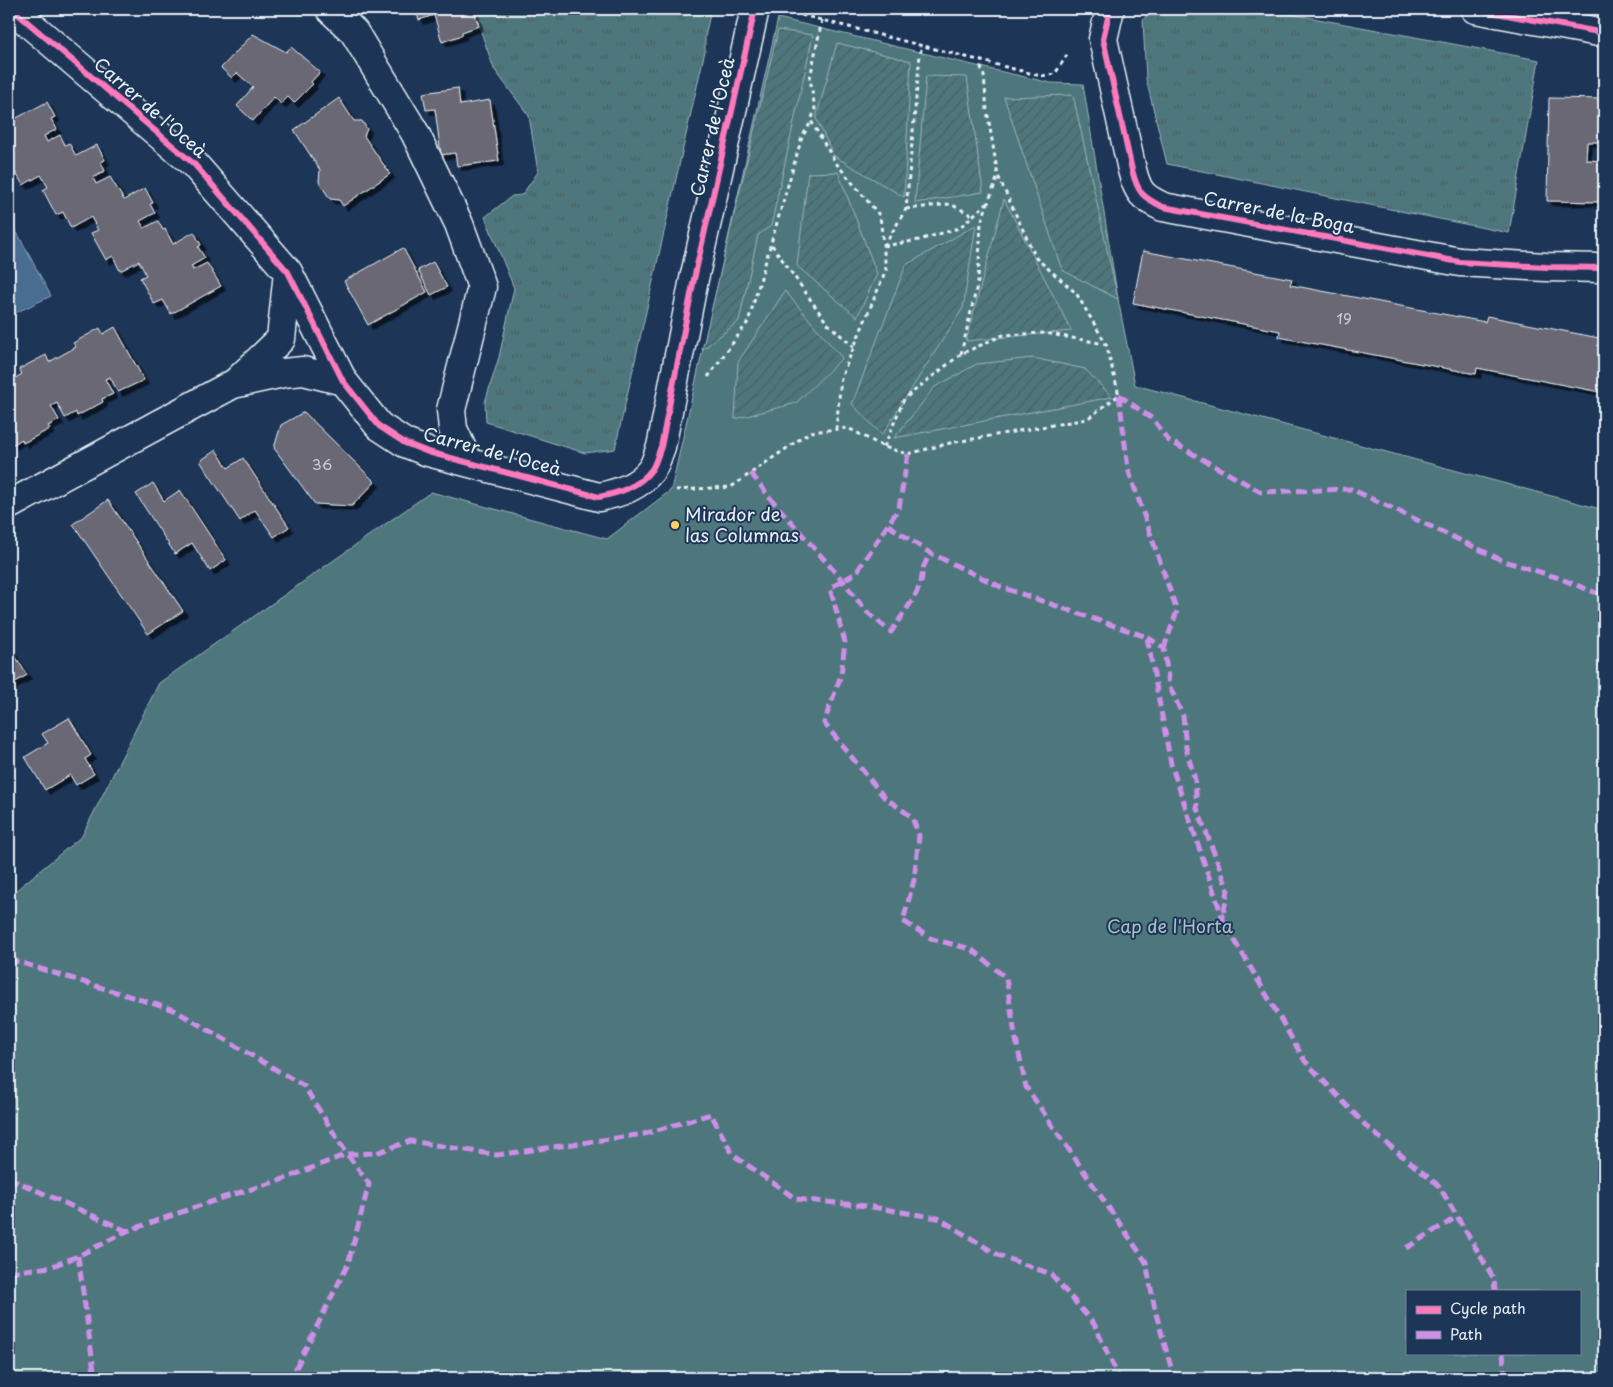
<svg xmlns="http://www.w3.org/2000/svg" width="1613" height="1387" font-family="'Playpen Sans',sans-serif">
<defs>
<pattern id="grass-tufts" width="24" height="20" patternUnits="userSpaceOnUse" patternTransform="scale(1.25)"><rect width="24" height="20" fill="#4e777b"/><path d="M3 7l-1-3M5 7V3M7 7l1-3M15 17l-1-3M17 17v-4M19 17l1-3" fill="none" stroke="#4a6062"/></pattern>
<pattern id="garden-furrows" width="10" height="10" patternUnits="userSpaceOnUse" patternTransform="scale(1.25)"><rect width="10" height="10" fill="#4e777b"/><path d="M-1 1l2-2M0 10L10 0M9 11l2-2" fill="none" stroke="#4a6062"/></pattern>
<filter id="shadow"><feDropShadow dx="4.5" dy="4.5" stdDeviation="0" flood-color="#0009"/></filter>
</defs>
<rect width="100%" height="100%" fill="#1d3557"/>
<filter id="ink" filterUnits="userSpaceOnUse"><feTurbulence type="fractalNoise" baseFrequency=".02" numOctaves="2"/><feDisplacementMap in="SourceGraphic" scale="10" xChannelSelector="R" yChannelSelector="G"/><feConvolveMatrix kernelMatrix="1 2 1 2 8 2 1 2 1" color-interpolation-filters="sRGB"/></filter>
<g filter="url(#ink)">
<path fill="url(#grass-tufts)" stroke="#9bb4ba" d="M 475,9 L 711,9 L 705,37 L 705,51 L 615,449 L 585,453 L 486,422 L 485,402 L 499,357 L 514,288 L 485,217 L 512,196 L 522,195 L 538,172 L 529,116 L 494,69 L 479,26 Z
M 1152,9 L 1264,9 L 1539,60 L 1509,233 L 1167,164 L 1146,79 L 1143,20 Z"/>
<path fill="#4e777b" stroke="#9bb4ba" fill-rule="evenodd" d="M 778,18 L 981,67 L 1051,83 L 1083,84 L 1118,299 L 1135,385 L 1604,510 L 1604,1378 L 9,1378 L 9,896 L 82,836 L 159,683 L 431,492 L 607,539 L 671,490 ZM 1407,1291 L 1579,1291 L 1579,1353 L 1407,1353 Z"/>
<path fill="url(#garden-furrows)" stroke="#9bb4ba" d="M 778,30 L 813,35 L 771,226 L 758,235 L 739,321 L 702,350 Z
M 837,43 L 911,61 L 904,197 L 834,156 L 816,118 Z
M 926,76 L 967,77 L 983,192 L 915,203 Z
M 1073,95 L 1118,299 L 1062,270 L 1004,97 Z
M 838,172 L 877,274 L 857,317 L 797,266 L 808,173 Z
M 1004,199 L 1071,330 L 1071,331 L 966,341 Z
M 976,225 L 963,308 L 882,435 L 852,404 L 906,265 Z
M 785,291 L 842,358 L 796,403 L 735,419 L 738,362 Z
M 1033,358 L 1085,369 L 1112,397 L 894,438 L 935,387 L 977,364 Z"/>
<path fill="#4a6c91" stroke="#89a1ba" d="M 13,225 L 51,296 L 9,316 L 9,227 Z"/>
<path fill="#6b6875" stroke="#e8f1f8" filter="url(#shadow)" d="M 415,9 L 473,9 L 479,26 L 462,32 L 462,35 L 442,42 L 434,15 L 419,20 Z
M 253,34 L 286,52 L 291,47 L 320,72 L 311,82 L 313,84 L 294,103 L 288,97 L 281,104 L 274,97 L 253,121 L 237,106 L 253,87 L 237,73 L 232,78 L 221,68 Z
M 458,88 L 460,105 L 490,100 L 499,161 L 457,166 L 455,153 L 441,155 L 435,109 L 426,110 L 423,93 Z
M 339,98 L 354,121 L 362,121 L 367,129 L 364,136 L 390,174 L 343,206 L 339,200 L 330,199 L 319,182 L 320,170 L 294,130 Z
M 1549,98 L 1604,99 L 1604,142 L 1587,142 L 1586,160 L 1604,161 L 1604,202 L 1547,201 Z
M 47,102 L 55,117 L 51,119 L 57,129 L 44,136 L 47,142 L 60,135 L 65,145 L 69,143 L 76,156 L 97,145 L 105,160 L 101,162 L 105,171 L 93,178 L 96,184 L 110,177 L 124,200 L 145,188 L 153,203 L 150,204 L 155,213 L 140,221 L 144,228 L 158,221 L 163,230 L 165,229 L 173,244 L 194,232 L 201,245 L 198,247 L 205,258 L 191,266 L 193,270 L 207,263 L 221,286 L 171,314 L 163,300 L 154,304 L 140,278 L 146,275 L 139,261 L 120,271 L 113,256 L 106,260 L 91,233 L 98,230 L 91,217 L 71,228 L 63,212 L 56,215 L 43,190 L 48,187 L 41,175 L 23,185 L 16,173 L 9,176 L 9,122 Z
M 403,248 L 427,292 L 368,325 L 344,281 Z
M 1143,251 L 1292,279 L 1290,285 L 1485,322 L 1487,316 L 1604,339 L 1604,370 L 1600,392 L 1477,368 L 1476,374 L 1279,337 L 1280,331 L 1133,303 Z
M 433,262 L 447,287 L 431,295 L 418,270 Z
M 115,327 L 144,380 L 118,392 L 110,377 L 105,379 L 113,394 L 102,399 L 103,402 L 77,416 L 76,412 L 65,418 L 57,403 L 51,406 L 59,420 L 48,426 L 50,429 L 23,443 L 22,439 L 12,445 L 9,439 L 9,382 L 22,374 L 19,369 L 46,355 L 49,362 L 76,347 L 73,343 L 100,328 L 103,334 Z
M 304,412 L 375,482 L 352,506 L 315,504 L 274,448 L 281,425 Z
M 216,450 L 228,468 L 243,458 L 289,527 L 274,537 L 255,510 L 240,521 L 200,461 Z
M 153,483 L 164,501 L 180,490 L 226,560 L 210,571 L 192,543 L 175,554 L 136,494 Z
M 108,500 L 183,611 L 148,634 L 73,524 Z
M 9,646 L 27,675 L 9,686 Z
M 69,718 L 91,755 L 85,759 L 94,774 L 76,785 L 70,775 L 45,790 L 25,757 L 48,743 L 42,734 Z"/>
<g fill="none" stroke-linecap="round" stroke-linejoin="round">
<g stroke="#e8f1f8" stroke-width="31">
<path id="street" d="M 12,9 L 194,164 L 288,272 L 343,381 L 379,426 L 405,443 L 428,452 L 599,497 C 619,493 639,487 652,469 C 656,463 658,454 661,447 L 694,279 L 755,9
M 330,9 L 354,32 L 415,133 L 459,224 L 482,287 L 451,410 L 453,429 L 468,462
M 1110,9 L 1103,39 L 1132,170 C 1138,193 1142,197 1163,207 L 1460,262 L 1546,267 L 1604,268
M 235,383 L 281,339 L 288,272
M 9,505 L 233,384 L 283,373 L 303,371 L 343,381"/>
</g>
<g stroke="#e8f1f8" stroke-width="31">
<path id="secondary" d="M 1475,9 L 1604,33"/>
</g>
<path stroke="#e8f1f8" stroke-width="3" stroke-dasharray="4 4" stroke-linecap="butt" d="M 786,11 L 1041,76 L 1055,74 L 1068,53
M 822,20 L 810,78 L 815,109 L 811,121 L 836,163 L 880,216 L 886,270 L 841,378 L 836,430
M 906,209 L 950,204 L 974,216
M 772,245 L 827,323 L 854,347
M 884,246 L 906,209 L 920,54 L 922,46
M 884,246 L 919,240 L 959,228 L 986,204
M 961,354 L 978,281 L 981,222 L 998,176
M 708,377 L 748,322 L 802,137 L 811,122
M 884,447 L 904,399 L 961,354 L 1003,335 L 1045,333 L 1105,344
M 676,490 L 731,487 L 810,432 L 848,428 L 884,447 L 908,454 L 950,443 L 1087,419 L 1119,395 L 1106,344 L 1076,293 L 1036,258 L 998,176 L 987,110 L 984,76 L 981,67 L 982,61"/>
<use href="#street" stroke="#1d3557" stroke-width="28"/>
<use href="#secondary" stroke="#1d3557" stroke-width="28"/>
<path stroke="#ce8fe9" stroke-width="5" stroke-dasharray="10 5" stroke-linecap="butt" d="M 1119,395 L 1154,420 L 1168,440 L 1261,492 L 1351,489 L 1504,561 L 1556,577 L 1604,596
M 1119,395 L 1128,469 L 1177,611 L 1164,648
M 908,454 L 899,508 L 856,573 L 830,588 L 845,642 L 841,675 L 824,723 L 884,797 L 912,817 L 919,836 L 914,880 L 903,921 L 932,939 L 971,949 L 1006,978 L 1015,1035 L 1026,1087 L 1146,1262 L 1155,1310 L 1174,1378
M 751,473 L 770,498 L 843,581 L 865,610 L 891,632 L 914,598 L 921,583 L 923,568 L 930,553
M 888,525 L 930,553 L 1001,587 L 1147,637 L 1171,764 L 1224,922 L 1305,1061 L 1368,1128 L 1439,1186 L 1494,1279 L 1495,1291
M 1147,637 L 1164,648 L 1169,685 L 1183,716 L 1186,748 L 1195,780 L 1197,808 L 1228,890 L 1223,915
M 9,959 L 174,1010 L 304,1086 L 347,1154 L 369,1184 L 348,1264 L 296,1368 L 305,1378
M 9,1178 L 127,1231
M 1406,1248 L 1457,1217
M 78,1256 L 95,1378
M 9,1272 L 50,1267 L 78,1256 L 127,1231 L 222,1198 L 284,1179 L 347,1154 L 376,1153 L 410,1141 L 497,1155 L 644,1134 L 711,1114 L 733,1155 L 796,1199 L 866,1206 L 938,1218 L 998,1255 L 1051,1274 L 1094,1324 L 1119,1378
M 1503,1353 L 1505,1378
M 9,1375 L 12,1378"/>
<g stroke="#1d3557" stroke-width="9">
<path id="cycleway" d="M 12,9 L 194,164 L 288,272 L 343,381 L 379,426 L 405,443 L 428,452 L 599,497 C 619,493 639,487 652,469 C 656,463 658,454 661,447 L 694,279 L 755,9
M 1110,9 L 1103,39 L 1132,170 C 1138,193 1142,197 1163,207 L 1460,262 L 1546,267 L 1604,268
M 1475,9 L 1604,33"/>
</g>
<use href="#cycleway" stroke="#fd7abc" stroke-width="6"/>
</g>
</g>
<circle fill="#ffd166" stroke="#1d3557" stroke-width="2" cx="675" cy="525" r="5"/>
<g text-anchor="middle" stroke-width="4" stroke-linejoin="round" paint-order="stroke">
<g font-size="15" fill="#c9cfd7">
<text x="1344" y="324">19</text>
<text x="322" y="470">36</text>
</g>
<g font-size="18" fill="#e8f1f8" stroke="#1d3557">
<text transform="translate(150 108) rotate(41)" y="6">Carrer de l'Oceà</text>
<text transform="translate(713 127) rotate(-77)" y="6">Carrer de l'Oceà</text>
<text transform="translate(1279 213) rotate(11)" y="6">Carrer de la Boga</text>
<text transform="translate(492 452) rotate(15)" y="6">Carrer de l'Oceà</text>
</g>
<g font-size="18" fill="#e8f1f8" stroke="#1d3557" text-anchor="start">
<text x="685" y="521">Mirador de<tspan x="685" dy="21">las Columnas</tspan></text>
</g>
<g font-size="18" fill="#aac0c6" stroke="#1d3557">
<text x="1170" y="933">Cap de l'Horta</text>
</g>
</g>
<rect width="1613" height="1387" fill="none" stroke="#1d3557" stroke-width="30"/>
<rect x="15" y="15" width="1583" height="1357" fill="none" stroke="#e8f1f8" stroke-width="2" filter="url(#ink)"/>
<rect x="1406" y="1290" width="175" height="65" fill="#1d3557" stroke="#6e8097"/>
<rect x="1416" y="1306" width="25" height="8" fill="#fd7abc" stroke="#6e8097"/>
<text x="1450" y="1314" font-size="15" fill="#e8f1f8">Cycle path</text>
<rect x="1416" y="1331" width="25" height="8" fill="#ce8fe9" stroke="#6e8097"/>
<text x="1450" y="1340" font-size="15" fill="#e8f1f8">Path</text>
</svg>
